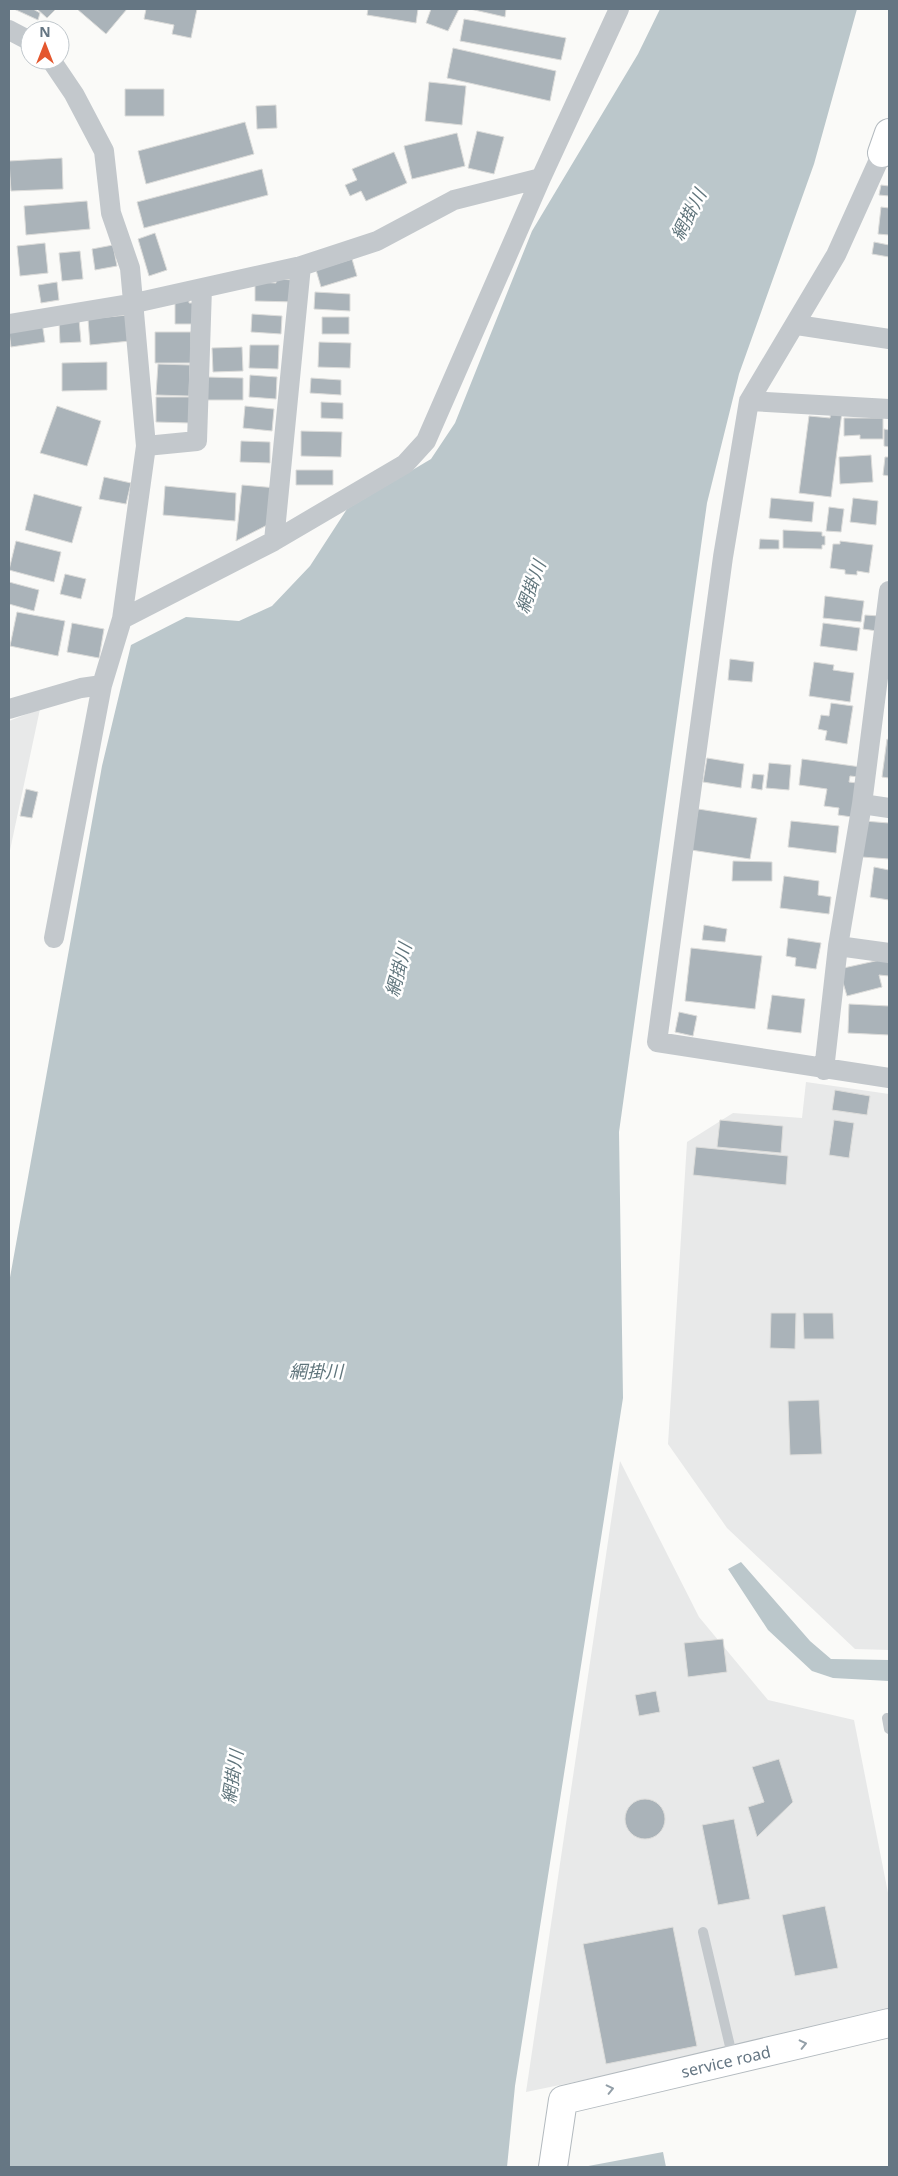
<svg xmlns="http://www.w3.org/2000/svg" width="898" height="2176" font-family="'Noto Sans','Noto Sans JP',sans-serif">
<rect width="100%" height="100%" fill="#fafaf8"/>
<path fill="#e8e9e9" d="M 40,709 L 9,855 L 9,721 Z
M 806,1082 L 889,1094 L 889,1650 L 855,1649 L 727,1528 L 668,1444 L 687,1142 L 733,1113 L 802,1118 Z
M 620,1461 L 699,1617 L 768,1700 L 854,1720 L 889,1898 L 889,2017 L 526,2092 Z"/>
<path fill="#bbc7cb" d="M 660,9 L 857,9 L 814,164 L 739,374 L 707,503 L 619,1132 L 623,1398 L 515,2086 L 507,2167 L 9,2167 L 9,1283 L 102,766 L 131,645 L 186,617 L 239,621 L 272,606 L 310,566 L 347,509 L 431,459 L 455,423 L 532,231 L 638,54 Z
M 741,1562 L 810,1641 L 831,1659 L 889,1660 L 889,1681 L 833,1678 L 812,1671 L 768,1630 L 728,1569 Z
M 663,2152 L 666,2167 L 583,2167 Z"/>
<path fill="#aab3b9" stroke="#dcdcda" d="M 14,9 L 33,9 L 40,13 L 38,20 Z
M 37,9 L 56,9 L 47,18 Z
M 77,9 L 127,9 L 106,34 Z
M 146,9 L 197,9 L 191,38 L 172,34 L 174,25 L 144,19 Z
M 368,9 L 418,9 L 416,23 L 367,15 Z
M 431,9 L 459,9 L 448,31 L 426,23 Z
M 470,9 L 506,9 L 505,17 Z
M 464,19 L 566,38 L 561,60 L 460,41 Z
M 453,48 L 556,71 L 550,101 L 447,78 Z
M 429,82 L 466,86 L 462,125 L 425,121 Z
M 125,89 L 164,89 L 164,116 L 125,116 Z
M 276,105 L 277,128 L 257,129 L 256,106 Z
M 245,122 L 254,154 L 146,184 L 138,151 Z
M 477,131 L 504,137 L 494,174 L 468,168 Z
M 457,133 L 465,166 L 412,179 L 404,146 Z
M 394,152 L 407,183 L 366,201 L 361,191 L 350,196 L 345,185 L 357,180 L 352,169 Z
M 62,158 L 63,189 L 11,191 L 9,161 Z
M 262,169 L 268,195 L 144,228 L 137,202 Z
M 881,185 L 889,186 L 889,196 L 879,195 Z
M 87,201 L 90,229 L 26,235 L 24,206 Z
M 881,207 L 889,208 L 889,235 L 878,234 Z
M 155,233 L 167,270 L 149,276 L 138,239 Z
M 874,242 L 889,245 L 889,257 L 872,254 Z
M 45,243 L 48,273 L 20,276 L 17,246 Z
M 113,245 L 117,266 L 95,270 L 92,249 Z
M 80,251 L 83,279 L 62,281 L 59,253 Z
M 352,259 L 357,276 L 321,287 L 316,270 Z
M 276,279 L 296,280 L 296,302 L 255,301 L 255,282 L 276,283 Z
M 57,282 L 59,300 L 41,303 L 38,285 Z
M 315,292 L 350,294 L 350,311 L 314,309 Z
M 175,296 L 189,297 L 189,303 L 197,303 L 196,324 L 175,324 Z
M 252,314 L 282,316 L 281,334 L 251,332 Z
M 127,315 L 130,341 L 90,345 L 88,319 Z
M 322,317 L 349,317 L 349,334 L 322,334 Z
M 79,319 L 81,342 L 60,343 L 59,320 Z
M 42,323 L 45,342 L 11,347 L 9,332 Z
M 155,332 L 191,332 L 191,363 L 155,363 Z
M 319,342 L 351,343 L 350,368 L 318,367 Z
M 250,345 L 279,345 L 278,369 L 249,368 Z
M 242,347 L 243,371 L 213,372 L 212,348 Z
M 107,362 L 107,390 L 62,391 L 62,363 Z
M 158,364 L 190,365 L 189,396 L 156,395 Z
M 250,375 L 277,377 L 276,399 L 249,397 Z
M 207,377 L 243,378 L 243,400 L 206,400 Z
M 311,378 L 341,380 L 341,395 L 310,393 Z
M 156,397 L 191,397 L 190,423 L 156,422 Z
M 321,402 L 343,403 L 343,419 L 321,418 Z
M 57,406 L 101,421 L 87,466 L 40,453 Z
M 245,406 L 274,409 L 272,431 L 243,428 Z
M 831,410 L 842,412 L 831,497 L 799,493 L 809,416 L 830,418 Z
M 844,418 L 883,418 L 883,439 L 860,439 L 860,435 L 844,436 Z
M 884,429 L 889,430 L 889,447 L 884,446 Z
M 301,431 L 342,432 L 341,457 L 301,456 Z
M 241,441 L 270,442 L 270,463 L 240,462 Z
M 871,455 L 873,482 L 840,484 L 839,457 Z
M 885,457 L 889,457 L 889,476 L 883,475 Z
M 296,470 L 333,470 L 333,485 L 296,485 Z
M 104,477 L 131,483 L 126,504 L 99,499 Z
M 242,485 L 277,488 L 275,521 L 236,541 Z
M 165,486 L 236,493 L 235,521 L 163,515 Z
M 34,494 L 82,507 L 72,543 L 25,530 Z
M 771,498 L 814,502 L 812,522 L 769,518 Z
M 853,498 L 878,501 L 876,525 L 850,522 Z
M 829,507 L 844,509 L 841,532 L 826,531 Z
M 783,530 L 822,532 L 822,536 L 825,536 L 825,545 L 822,545 L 822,549 L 783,548 Z
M 760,539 L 779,540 L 779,549 L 759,549 Z
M 16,541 L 61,552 L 54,582 L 9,570 Z
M 840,541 L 873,545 L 869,573 L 857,571 L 857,575 L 845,574 L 845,570 L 830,568 L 833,544 L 840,544 Z
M 65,574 L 86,579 L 81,599 L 60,594 Z
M 9,582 L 39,590 L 34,611 L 9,604 Z
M 825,596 L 864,601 L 861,622 L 823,618 Z
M 17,612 L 65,621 L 58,656 L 10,646 Z
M 865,615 L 879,616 L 877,631 L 863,629 Z
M 72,623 L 104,629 L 99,658 L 67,652 Z
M 823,623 L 860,628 L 857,651 L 820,646 Z
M 730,659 L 754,662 L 752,682 L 728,680 Z
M 814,662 L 834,665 L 833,670 L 854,673 L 850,702 L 809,696 Z
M 831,703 L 853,706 L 847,744 L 825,740 L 827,731 L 818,729 L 821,715 L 829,716 Z
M 887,739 L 889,740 L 889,778 L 882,777 Z
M 707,758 L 744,764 L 741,788 L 703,782 Z
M 802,759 L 861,767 L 859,777 L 850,776 L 849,782 L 857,783 L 852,817 L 838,815 L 839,808 L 824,806 L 827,789 L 799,785 Z
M 769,763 L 791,765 L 789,790 L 766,788 Z
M 753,774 L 764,775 L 762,790 L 751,788 Z
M 26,789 L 38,792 L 32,818 L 20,816 Z
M 698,809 L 757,818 L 750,859 L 691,850 Z
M 791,821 L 839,826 L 836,853 L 788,847 Z
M 864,821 L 889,823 L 889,859 L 862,857 Z
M 733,861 L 772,862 L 772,881 L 732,881 Z
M 874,867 L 889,870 L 889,900 L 870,897 Z
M 784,876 L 819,881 L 818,895 L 831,897 L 829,914 L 780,908 Z
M 704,925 L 727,929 L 725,942 L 702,940 Z
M 788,938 L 821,943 L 816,969 L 795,966 L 796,958 L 786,956 Z
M 691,948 L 762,956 L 755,1009 L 685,1001 Z
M 889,958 L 889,976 L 879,975 L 882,987 L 847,996 L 839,969 Z
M 772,995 L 805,999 L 801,1033 L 767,1029 Z
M 849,1004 L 889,1006 L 889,1035 L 848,1033 Z
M 679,1012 L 697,1016 L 693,1036 L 675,1032 Z
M 835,1090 L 870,1096 L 867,1115 L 832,1110 Z
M 720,1120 L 783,1126 L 781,1153 L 717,1147 Z
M 834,1120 L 854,1123 L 849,1158 L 829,1155 Z
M 696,1147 L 788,1156 L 786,1185 L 693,1175 Z
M 771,1313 L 796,1313 L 795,1349 L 770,1348 Z
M 803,1313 L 833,1313 L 834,1339 L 804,1339 Z
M 819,1400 L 822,1454 L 790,1455 L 788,1401 Z
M 723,1639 L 727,1672 L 688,1677 L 684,1643 Z
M 656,1691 L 660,1712 L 639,1716 L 635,1695 Z
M 779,1759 L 793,1802 L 757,1837 L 748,1807 L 764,1802 L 752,1767 Z
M625 1819a20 20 0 1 1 40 0a20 20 0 1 1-40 0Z
M 734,1819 L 750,1899 L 718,1905 L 702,1825 Z
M 825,1906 L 838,1968 L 795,1976 L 782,1915 Z
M 673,1927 L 697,2046 L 606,2064 L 583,1944 Z"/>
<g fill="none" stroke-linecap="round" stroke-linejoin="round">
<g stroke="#b3babf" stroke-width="30">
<g id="secondary">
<path d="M 882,153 L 889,133"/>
<path id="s1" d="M 553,2167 L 563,2100 L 889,2023"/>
</g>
</g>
<path stroke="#c3c8cc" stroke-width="10" d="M 887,1718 L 889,1729
M 703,1932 L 733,2059"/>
<path stroke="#c3c8cc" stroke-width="20" d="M 9,30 L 30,41
M 51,60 L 74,94 L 104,151 L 111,213 L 130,268 L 146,446 L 122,619 L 102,685 L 54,938
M 889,155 L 882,153 L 836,255 L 749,401 L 723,557 L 657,1042 L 889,1078
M 9,324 L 135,303 L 301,266 L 377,241 L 454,200 L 541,178
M 797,325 L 889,339
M 749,401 L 889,409
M 146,446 L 197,441 L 202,288
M 274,541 L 301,266
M 122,619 L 274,541 L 405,464 L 426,441 L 541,178 L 619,9
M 9,709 L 81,688 L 102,685
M 862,804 L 889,808
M 838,946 L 889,953
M 824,1070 L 838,946 L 862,804 L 889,591"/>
<use href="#secondary" stroke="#fff" stroke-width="28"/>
</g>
<defs><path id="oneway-chevron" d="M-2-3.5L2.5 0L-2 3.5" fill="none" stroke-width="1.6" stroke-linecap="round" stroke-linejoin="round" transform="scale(1.25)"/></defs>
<g stroke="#939fa8">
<use href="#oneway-chevron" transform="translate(803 2044) rotate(-13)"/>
<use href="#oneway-chevron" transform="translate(610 2089) rotate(-13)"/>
</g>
<g text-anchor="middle" stroke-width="5" stroke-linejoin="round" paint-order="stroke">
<g font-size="16" fill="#657683" stroke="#fff">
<text dy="6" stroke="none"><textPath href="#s1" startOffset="235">service road</textPath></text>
</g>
<g font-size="18" font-style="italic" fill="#60757c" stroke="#fff">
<text transform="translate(689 215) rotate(-63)" y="6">網掛川</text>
<text transform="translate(531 587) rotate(-70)" y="6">網掛川</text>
<text transform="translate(399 970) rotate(-75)" y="6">網掛川</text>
<text x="316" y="1378">網掛川</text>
<text transform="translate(233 1777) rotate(-81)" y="6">網掛川</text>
</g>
</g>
<rect width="898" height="2176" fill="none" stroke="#657683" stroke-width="20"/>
<g transform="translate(45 45)"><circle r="24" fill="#ffffff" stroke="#c1c8cd"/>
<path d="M0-4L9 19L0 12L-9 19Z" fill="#e4572e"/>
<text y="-8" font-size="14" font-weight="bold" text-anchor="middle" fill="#657683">N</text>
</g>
</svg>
